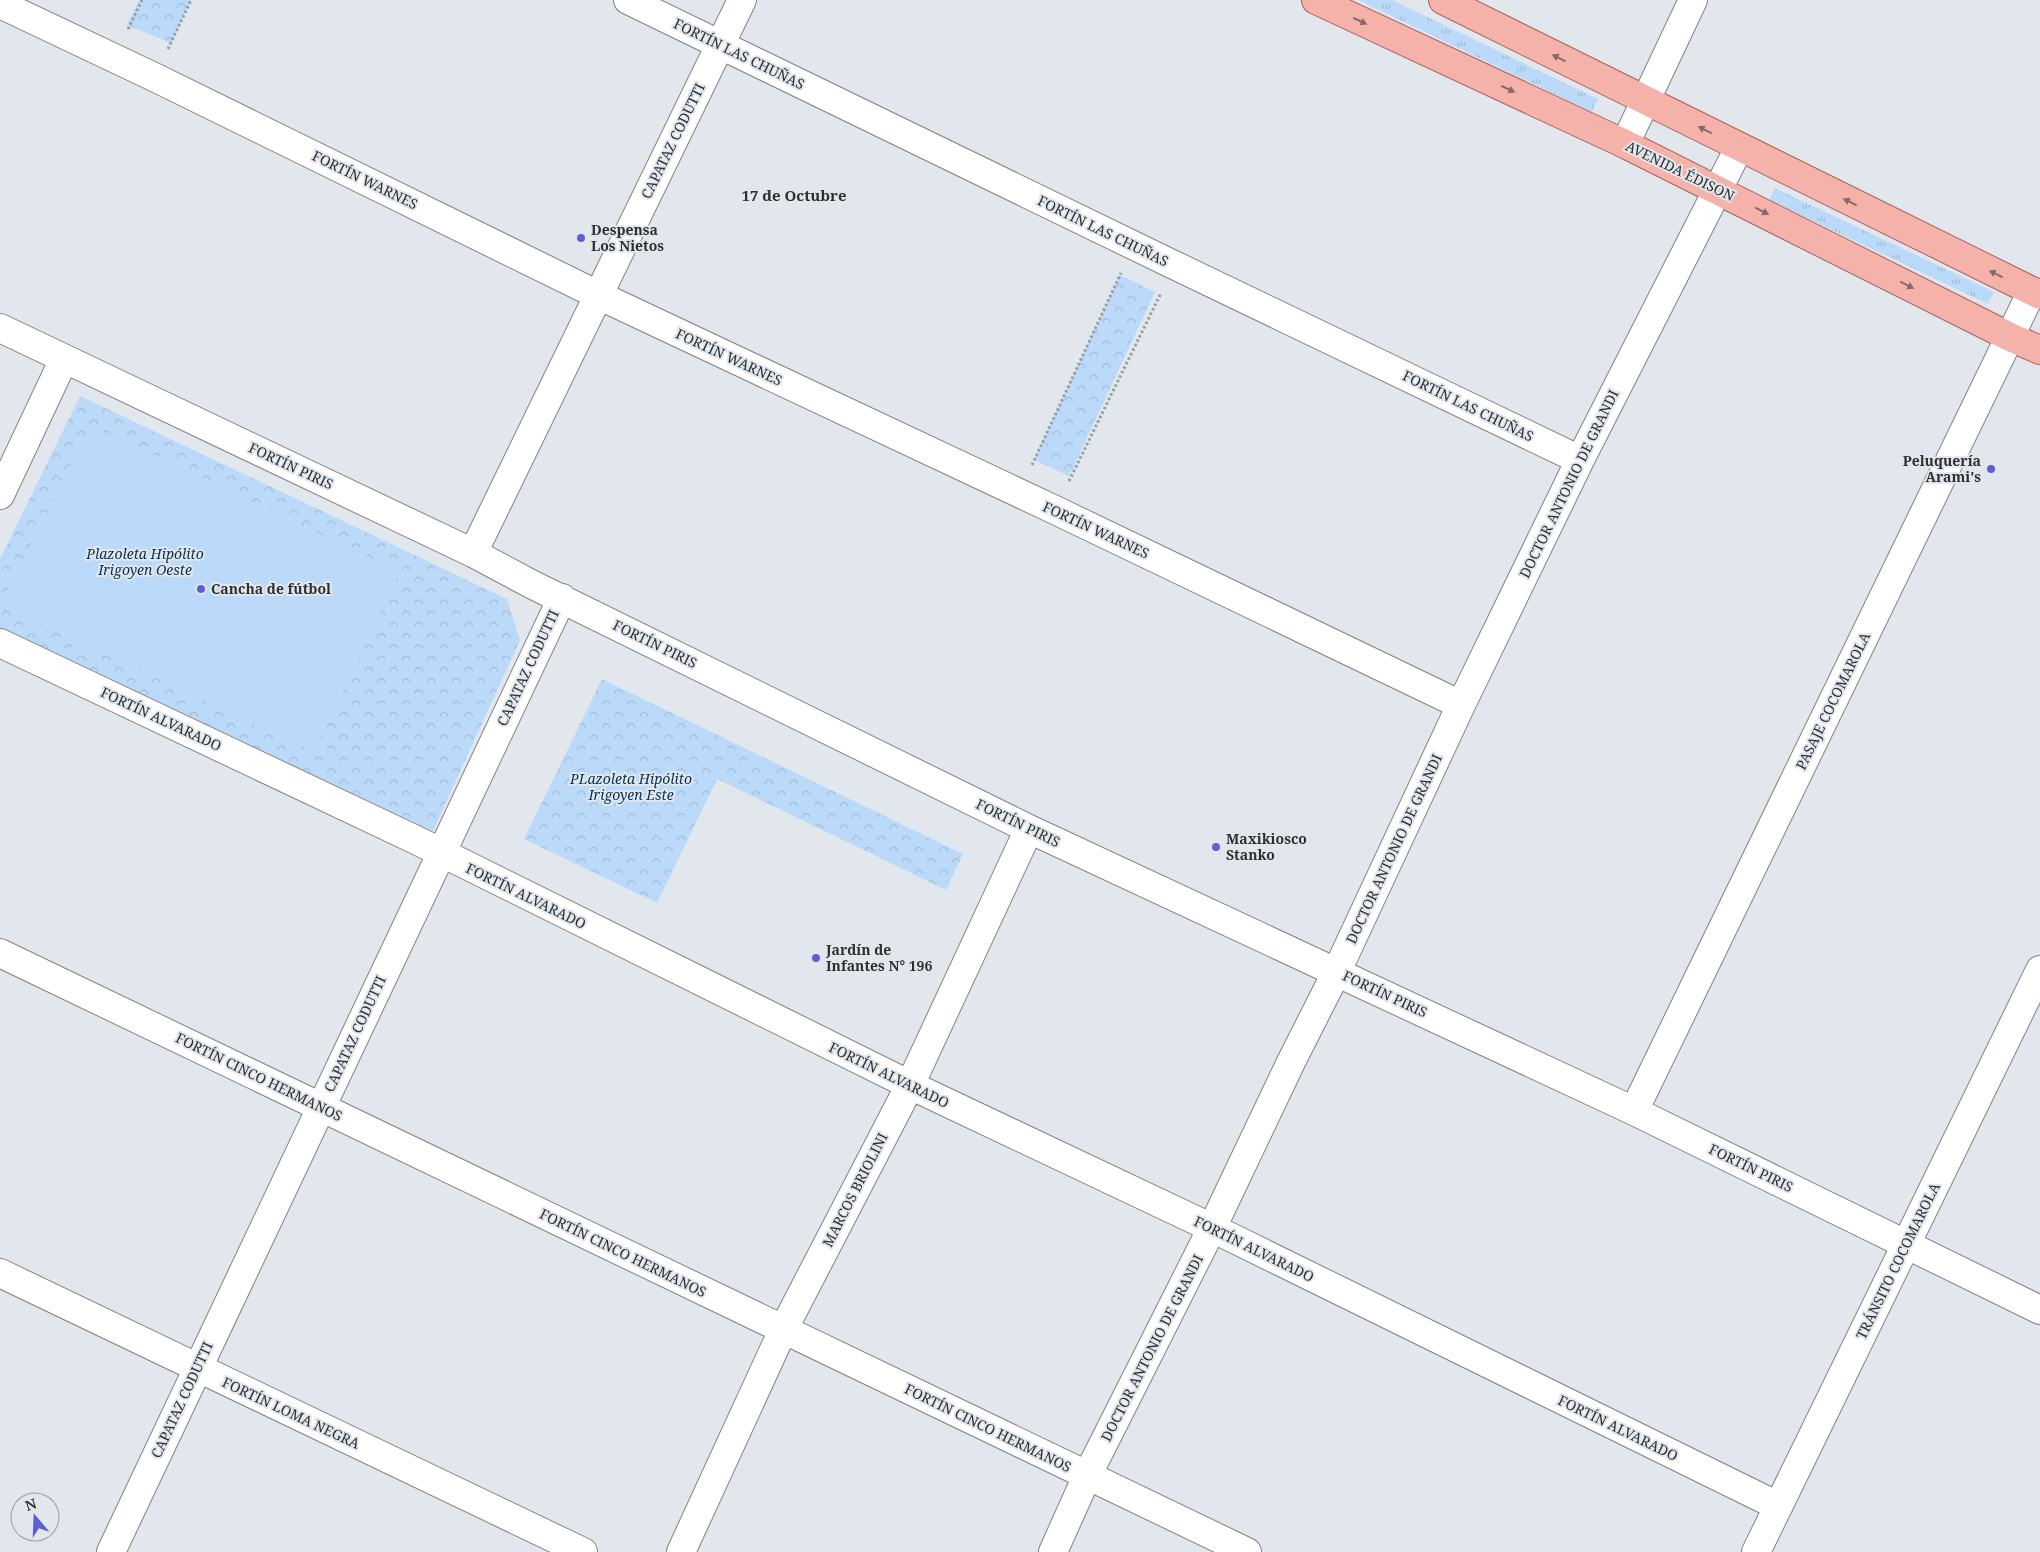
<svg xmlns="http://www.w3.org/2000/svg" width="2040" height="1552" font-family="'Noto Serif',serif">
<defs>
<pattern id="grass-tufts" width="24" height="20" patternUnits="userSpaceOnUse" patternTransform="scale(1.25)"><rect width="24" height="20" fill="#bbdafa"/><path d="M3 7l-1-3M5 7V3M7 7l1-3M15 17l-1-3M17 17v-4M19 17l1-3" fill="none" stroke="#a1bbd7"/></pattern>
<pattern id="forest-crowns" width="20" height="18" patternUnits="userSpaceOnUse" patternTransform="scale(1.25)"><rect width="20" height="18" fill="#bbdafa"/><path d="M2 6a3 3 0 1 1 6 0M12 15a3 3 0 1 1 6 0" fill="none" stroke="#a1bbd7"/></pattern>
</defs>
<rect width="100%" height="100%" fill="#e1e7ed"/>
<path fill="url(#grass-tufts)" d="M 1358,0 L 1392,0 L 1598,99 L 1592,112 Z
M 1775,188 L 1994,292 L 1988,304 L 1769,200 Z"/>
<path fill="url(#forest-crowns)" d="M 139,0 L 191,0 L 171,43 L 127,25 Z
M 1120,275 L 1155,292 L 1069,476 L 1034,460 Z
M 80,396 L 507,599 L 520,640 L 433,831 L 0,628 L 0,559 Z
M 602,679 L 963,854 L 946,890 L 717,779 L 657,903 L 524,839 Z"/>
<path fill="#bbdafa" d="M 90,425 L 400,572 L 314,752 L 1,606 Z"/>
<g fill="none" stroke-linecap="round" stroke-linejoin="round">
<g stroke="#7e8388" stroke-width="30">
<path id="minor" d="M 628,0 L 1174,265 L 1580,460
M 0,4 L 154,77 L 598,295 L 1055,510 L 1461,705
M 1625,144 L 1693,0
M 0,328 L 473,553 L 533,585 L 1029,829 L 1634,1111 L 2040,1310
M 0,495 L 64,359
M 473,553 L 742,0
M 0,643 L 416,840 L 910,1085 L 1212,1228 L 1778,1506
M 0,953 L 1247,1552
M 1634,1111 L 2032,291
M 0,1273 L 583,1552
M 111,1552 L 562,598
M 681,1552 L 783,1330 L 910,1085 L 1029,829
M 1053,1552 L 1087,1476 L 1212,1228 L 1291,1062 L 1337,971 L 1461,705 L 1580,460 L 1739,148
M 1756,1552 L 2040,970"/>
</g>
<g stroke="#a9635b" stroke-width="30">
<path id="major" d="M 1316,0 L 1625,144 L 2010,337 L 2040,350
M 1443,0 L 2040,295"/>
</g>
<path stroke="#9a9ea3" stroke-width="3" stroke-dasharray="2.5 2.5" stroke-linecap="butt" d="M 128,29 L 142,0
M 168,49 L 191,0
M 1032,465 L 1121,273
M 1069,481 L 1161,293"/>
<use href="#minor" stroke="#fff" stroke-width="28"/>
<use href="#major" stroke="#f4b2aa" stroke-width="28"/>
</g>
<defs><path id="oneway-solid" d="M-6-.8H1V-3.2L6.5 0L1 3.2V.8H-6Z" transform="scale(1.25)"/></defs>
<g fill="#876a67">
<use href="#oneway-solid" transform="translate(1360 21) rotate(25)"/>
<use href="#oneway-solid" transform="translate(1559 58) rotate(-154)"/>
<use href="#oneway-solid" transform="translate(1508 89) rotate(25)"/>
<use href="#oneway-solid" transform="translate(1705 130) rotate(-153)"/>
<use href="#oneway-solid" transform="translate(1850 202) rotate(-154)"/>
<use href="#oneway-solid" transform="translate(1762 211) rotate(27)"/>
<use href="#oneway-solid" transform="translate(1996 274) rotate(-154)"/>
<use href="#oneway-solid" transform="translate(1907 285) rotate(27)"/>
</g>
<g fill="#5e5ed7" stroke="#e1e7ed" stroke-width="2">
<circle cx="581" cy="238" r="5"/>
<circle cx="1991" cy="469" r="5"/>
<circle cx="201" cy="589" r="5"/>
<circle cx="1216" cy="847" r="5"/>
<circle cx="816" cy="958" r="5"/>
</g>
<g text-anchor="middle" stroke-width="4" stroke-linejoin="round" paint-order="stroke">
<g font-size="14" fill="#2d2f31" stroke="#e1e7ed">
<text transform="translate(739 54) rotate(26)" y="5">FORTÍN LAS CHUÑAS</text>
<text transform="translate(673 141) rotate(-64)" y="5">CAPATAZ CODUTTI</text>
<text transform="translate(1680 171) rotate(26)" y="5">AVENIDA ÉDISON</text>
<text transform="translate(365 180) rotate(26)" y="5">FORTÍN WARNES</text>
<text transform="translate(1103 231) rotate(26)" y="5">FORTÍN LAS CHUÑAS</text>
<text transform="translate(729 357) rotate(25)" y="5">FORTÍN WARNES</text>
<text transform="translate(1468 406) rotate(26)" y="5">FORTÍN LAS CHUÑAS</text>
<text transform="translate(291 466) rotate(25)" y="5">FORTÍN PIRIS</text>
<text transform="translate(1569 484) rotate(-64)" y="5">DOCTOR ANTONIO DE GRANDI</text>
<text transform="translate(1096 530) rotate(25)" y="5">FORTÍN WARNES</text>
<text transform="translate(655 644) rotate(26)" y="5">FORTÍN PIRIS</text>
<text transform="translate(528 668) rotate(-65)" y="5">CAPATAZ CODUTTI</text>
<text transform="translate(1833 701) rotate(-64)" y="5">PASAJE COCOMAROLA</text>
<text transform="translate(161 719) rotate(25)" y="5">FORTÍN ALVARADO</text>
<text transform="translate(1018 823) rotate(26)" y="5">FORTÍN PIRIS</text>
<text transform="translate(1394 849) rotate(-65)" y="5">DOCTOR ANTONIO DE GRANDI</text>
<text transform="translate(526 896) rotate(26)" y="5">FORTÍN ALVARADO</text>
<text transform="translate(1385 994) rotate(25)" y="5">FORTÍN PIRIS</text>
<text transform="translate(355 1034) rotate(-65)" y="5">CAPATAZ CODUTTI</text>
<text transform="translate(889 1075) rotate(26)" y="5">FORTÍN ALVARADO</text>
<text transform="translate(259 1077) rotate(26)" y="5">FORTÍN CINCO HERMANOS</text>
<text transform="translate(1751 1168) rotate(26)" y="5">FORTÍN PIRIS</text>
<text transform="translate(855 1190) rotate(-63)" y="5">MARCOS BRIOLINI</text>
<text transform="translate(1254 1249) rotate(26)" y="5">FORTÍN ALVARADO</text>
<text transform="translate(623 1253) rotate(26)" y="5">FORTÍN CINCO HERMANOS</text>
<text transform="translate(1898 1261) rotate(-64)" y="5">TRÁNSITO COCOMAROLA</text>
<text transform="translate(1152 1348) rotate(-63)" y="5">DOCTOR ANTONIO DE GRANDI</text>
<text transform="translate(182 1400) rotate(-65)" y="5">CAPATAZ CODUTTI</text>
<text transform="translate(291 1413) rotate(25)" y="5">FORTÍN LOMA NEGRA</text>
<text transform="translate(988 1428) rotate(26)" y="5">FORTÍN CINCO HERMANOS</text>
<text transform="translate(1618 1428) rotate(26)" y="5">FORTÍN ALVARADO</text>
</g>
<g font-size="14" font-weight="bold" fill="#2d2f31" stroke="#e1e7ed" text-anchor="start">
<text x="591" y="235">Despensa<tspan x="591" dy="16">Los Nietos</tspan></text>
<text x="1981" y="466" text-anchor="end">Peluquería<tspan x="1981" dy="16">Arami's</tspan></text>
<text x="211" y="594">Cancha de fútbol</text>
<text x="1226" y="844">Maxikiosco<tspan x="1226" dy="16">Stanko</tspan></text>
<text x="826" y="955">Jardín de<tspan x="826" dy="16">Infantes N° 196</tspan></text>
</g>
<g font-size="14" font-style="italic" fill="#062f52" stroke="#e1e7ed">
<text x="145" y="559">Plazoleta Hipólito<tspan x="145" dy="16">Irigoyen Oeste</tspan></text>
<text x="631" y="784">PLazoleta Hipólito<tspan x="631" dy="16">Irigoyen Este</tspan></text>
</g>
<g font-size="15" font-weight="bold" fill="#2d2f31" stroke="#e1e7ed">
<text x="794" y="201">17 de Octubre</text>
</g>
</g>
<g transform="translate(35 1517) rotate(341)"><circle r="24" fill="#e1e7ed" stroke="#999da2"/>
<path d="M0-4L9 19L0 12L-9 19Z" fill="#5e5ed7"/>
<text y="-8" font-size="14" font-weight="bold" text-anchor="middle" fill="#2d2f31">N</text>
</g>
</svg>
